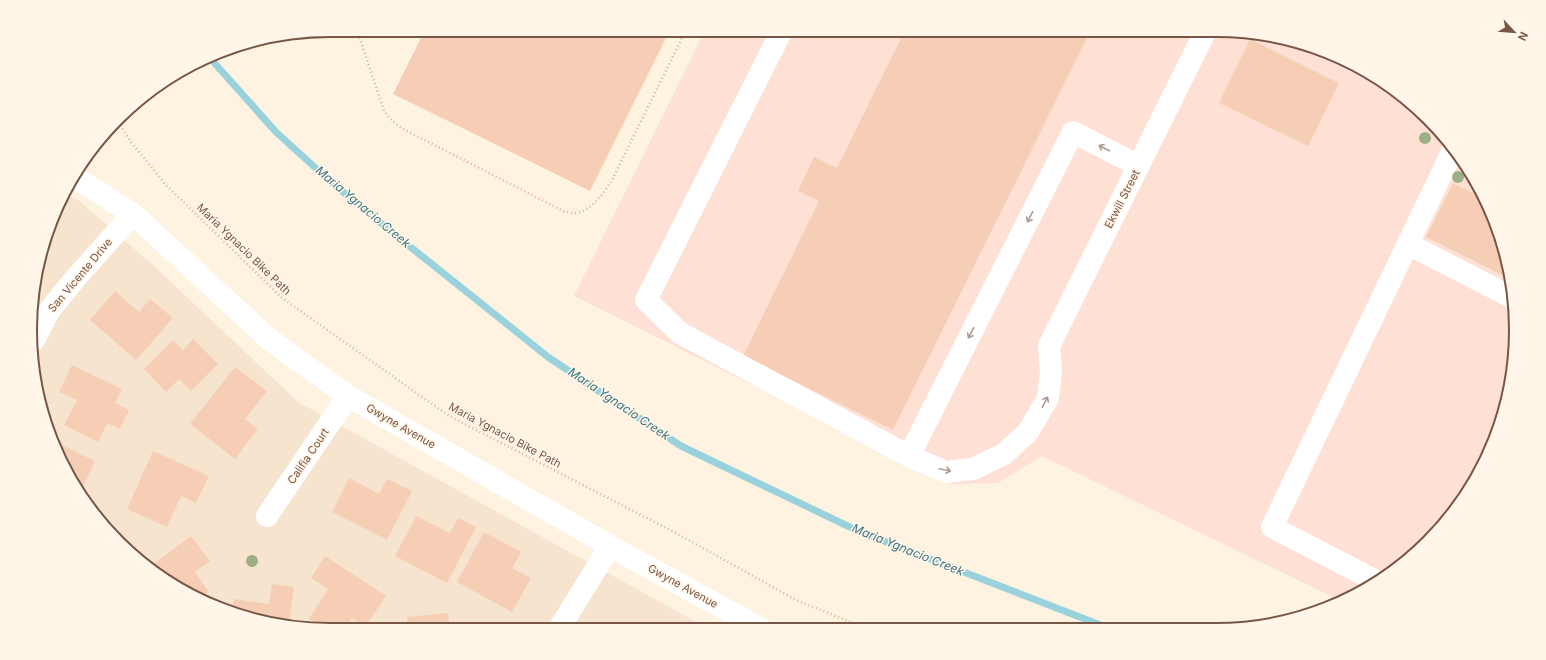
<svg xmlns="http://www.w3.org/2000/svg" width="1546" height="660" font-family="Inter,sans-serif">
<rect width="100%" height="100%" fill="#fef2e1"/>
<path fill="#f6e4ce" d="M 64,194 L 78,200 L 154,266 L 298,402 L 709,629 L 330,630 L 234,614 L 147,568 L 105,528 L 70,480 L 36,388 L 33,291 L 46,233 Z"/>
<path fill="#ffe0d4" d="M 705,30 L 1216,30 L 1312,46 L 1366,70 L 1414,104 L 1454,147 L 1485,197 L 1506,252 L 1515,310 L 1513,369 L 1500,426 L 1465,497 L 1414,556 L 1348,599 L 1341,601 L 1042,456 L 998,483 L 951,484 L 574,296 Z"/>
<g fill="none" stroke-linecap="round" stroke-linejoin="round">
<path stroke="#99d2dc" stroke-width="7" d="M 209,57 L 276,132 L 332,183 L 393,233 L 548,357 L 681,446 L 858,531 L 1108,628"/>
</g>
<path fill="#f6ceb6" d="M 425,30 L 670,30 L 590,191 L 393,94 Z
M 905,30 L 1091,30 L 893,430 L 743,356 L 819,201 L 798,191 L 814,157 L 837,168 Z
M 1250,39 L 1339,83 L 1308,146 L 1219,103 Z
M 1453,183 L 1486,200 L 1506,252 L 1510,279 L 1426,237 Z
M 115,291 L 139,312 L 150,299 L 173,318 L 136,360 L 90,320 Z
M 193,339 L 218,364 L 191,391 L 179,379 L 166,392 L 144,369 L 173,340 L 183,350 Z
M 72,365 L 122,389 L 115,403 L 129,410 L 120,429 L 107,423 L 98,442 L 64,425 L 77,400 L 59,392 Z
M 235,367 L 267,391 L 245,419 L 258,429 L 235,459 L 190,424 Z
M 56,442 L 95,461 L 80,493 L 70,480 Z
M 153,451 L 209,476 L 196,503 L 181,496 L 167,527 L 127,509 Z
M 349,478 L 379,494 L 387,479 L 412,491 L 387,540 L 332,512 Z
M 416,516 L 450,533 L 458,518 L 476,527 L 447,583 L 395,556 Z
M 484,532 L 521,552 L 512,568 L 531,578 L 512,612 L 457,582 Z
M 191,536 L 210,561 L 195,572 L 209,592 L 202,597 L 148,568 Z
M 325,556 L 386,596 L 365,627 L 352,618 L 345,630 L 330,630 L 326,629 L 309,619 L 328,589 L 311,578 Z
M 272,584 L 294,587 L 289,623 L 232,613 L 234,599 L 269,604 Z
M 448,613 L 450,630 L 408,630 L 407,617 Z
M 640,621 L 655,629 L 636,629 Z"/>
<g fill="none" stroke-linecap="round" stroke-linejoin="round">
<path stroke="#dab299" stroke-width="2.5" stroke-dasharray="1 3" stroke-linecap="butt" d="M 357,30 L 384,111 L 392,121 L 403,129 L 565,212 C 568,212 572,213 575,213 C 590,212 603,194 611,182 L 686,30
M 118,122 L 131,142 L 166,185 L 282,298 L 449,416 L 674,532 L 796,600 L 865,628"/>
<path stroke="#fff" stroke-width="22" d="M 782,30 L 646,300 L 680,333 L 909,456 L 946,472 L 973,469 L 1004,454 L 1028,432 L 1048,398 L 1051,371 L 1049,346 L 1206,30
M 73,176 L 133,214 L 270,340 L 348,396 L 610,546 L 761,629
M 1408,244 L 1513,298
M 34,340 L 49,311 L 74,280 L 133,214
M 909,456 L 1073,132 L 1139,166
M 267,516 L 348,396
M 1376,581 L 1272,527 L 1454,148
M 559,629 L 610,546"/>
</g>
<g fill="#9daf85">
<circle cx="1425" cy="138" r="6"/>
<circle cx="1458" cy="177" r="6"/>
<circle cx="252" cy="561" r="6"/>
</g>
<defs><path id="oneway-shaft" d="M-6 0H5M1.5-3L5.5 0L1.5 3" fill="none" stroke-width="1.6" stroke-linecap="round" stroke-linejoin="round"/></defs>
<g stroke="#ad9a90">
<use href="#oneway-shaft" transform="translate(1104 148) rotate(-153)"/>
<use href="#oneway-shaft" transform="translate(1030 217) rotate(117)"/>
<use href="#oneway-shaft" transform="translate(971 333) rotate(117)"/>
<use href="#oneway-shaft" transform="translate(1045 402) rotate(-63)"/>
<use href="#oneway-shaft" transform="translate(945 470) rotate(12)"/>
</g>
<g text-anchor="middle" stroke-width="3" stroke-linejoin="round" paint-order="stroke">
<g font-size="11" fill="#775646" stroke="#fff6e9">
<text transform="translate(1122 199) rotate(-63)" y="4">Ekwill Street</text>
<text transform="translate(244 249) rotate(44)" y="4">Maria Ygnacio Bike Path</text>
<text transform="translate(80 275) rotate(-50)" y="4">San Vicente Drive</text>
<text transform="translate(401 426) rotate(30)" y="4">Gwyne Avenue</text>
<text transform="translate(505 435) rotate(28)" y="4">Maria Ygnacio Bike Path</text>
<text transform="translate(308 456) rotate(-56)" y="4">Califia Court</text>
<text transform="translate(683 586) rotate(29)" y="4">Gwyne Avenue</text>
</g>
<g font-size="12" font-style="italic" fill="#38747e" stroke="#fff6e9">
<text transform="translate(363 207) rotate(40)" y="4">Maria Ygnacio Creek</text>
<text transform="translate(619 404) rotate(34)" y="4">Maria Ygnacio Creek</text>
<text transform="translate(908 550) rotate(22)" y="4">Maria Ygnacio Creek</text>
</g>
</g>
<path d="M0 0H1546V660H0ZM330 37H1216A293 293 0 0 1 1509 330V330A293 293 0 0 1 1216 623H330A293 293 0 0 1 37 330V330A293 293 0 0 1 330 37Z" fill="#fff6e9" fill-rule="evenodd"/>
<path fill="none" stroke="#775646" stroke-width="2" d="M330 37H1216A293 293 0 0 1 1509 330V330A293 293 0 0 1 1216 623H330A293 293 0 0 1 37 330V330A293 293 0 0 1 330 37Z"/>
<g transform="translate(1514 32) rotate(116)" stroke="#fff6e9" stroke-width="3" paint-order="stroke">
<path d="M0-3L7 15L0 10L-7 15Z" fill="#775646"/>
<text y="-6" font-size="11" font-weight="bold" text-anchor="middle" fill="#775646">N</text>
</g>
</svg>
